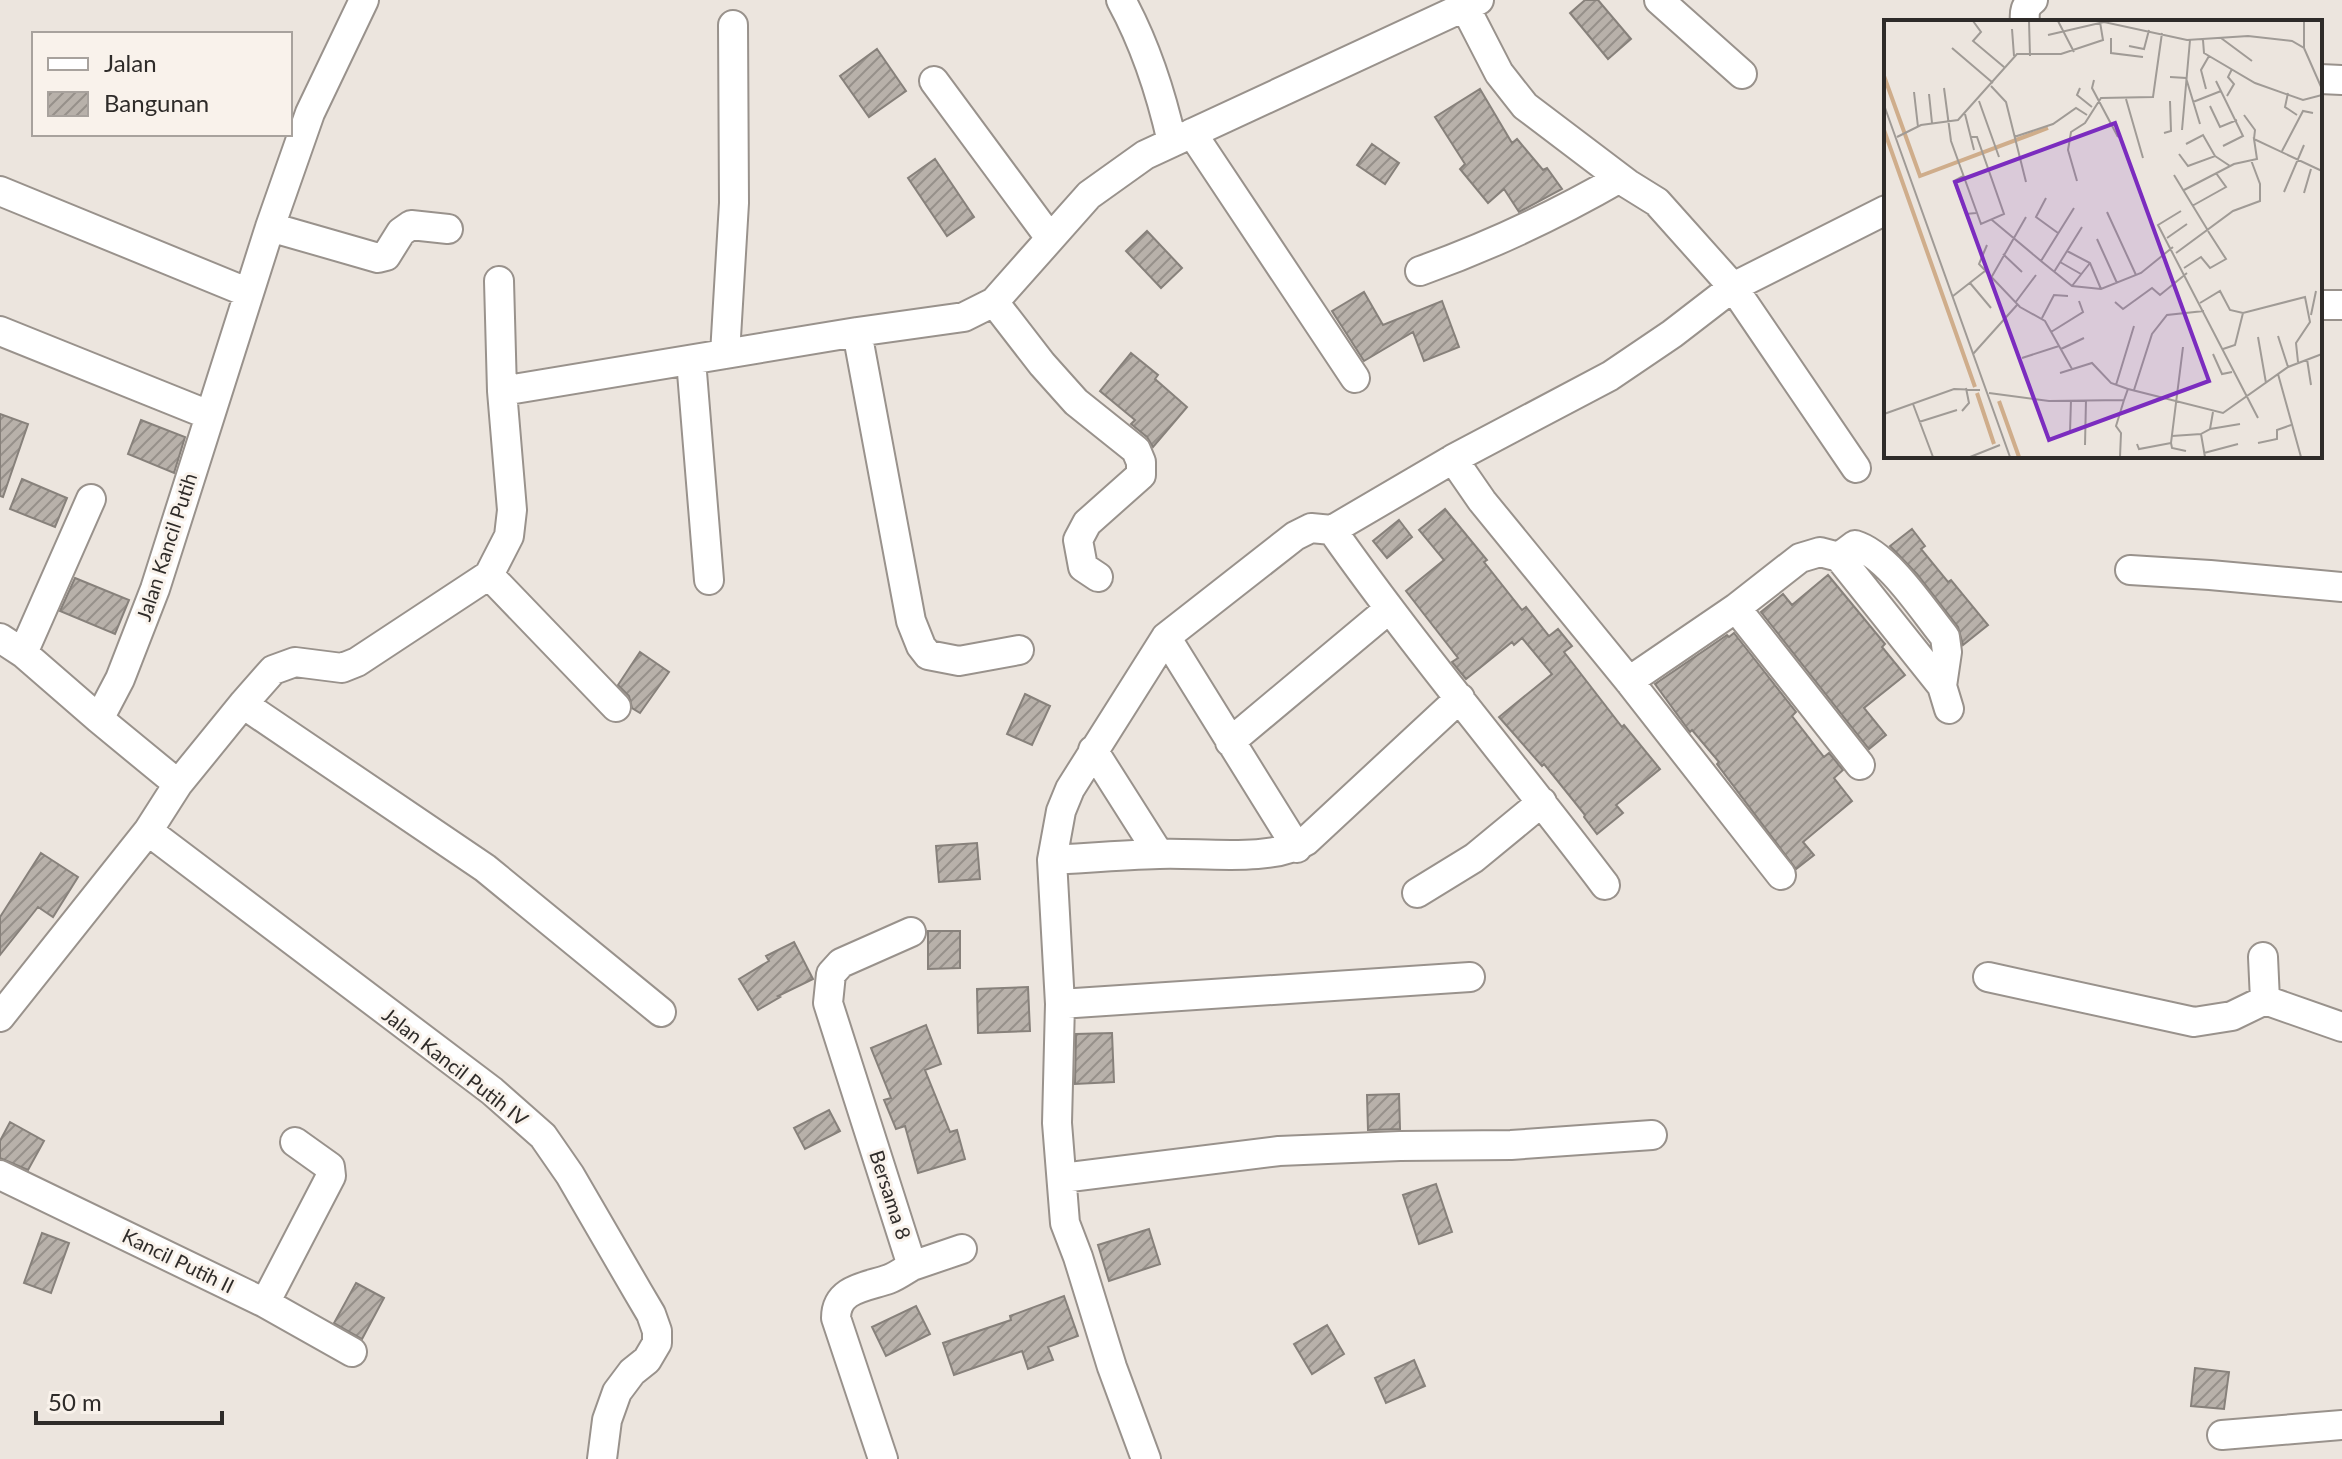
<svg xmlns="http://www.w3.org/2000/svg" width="2342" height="1459" font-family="Lato,sans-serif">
<defs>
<pattern id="building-hatch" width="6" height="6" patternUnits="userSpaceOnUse" patternTransform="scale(2)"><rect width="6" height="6" fill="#b8b1aa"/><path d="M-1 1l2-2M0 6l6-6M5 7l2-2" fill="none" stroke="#96908a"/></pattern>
</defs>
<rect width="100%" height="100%" fill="#ece5de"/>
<path fill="url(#building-hatch)" stroke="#87817b" stroke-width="2" d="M 1585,0 L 1598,0 L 1631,39 L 1608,59 L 1570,13 Z
M 877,49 L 906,91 L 869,117 L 840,76 Z
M 1480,89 L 1512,143 L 1517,139 L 1543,170 L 1547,168 L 1562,189 L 1519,212 L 1504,189 L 1488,203 L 1460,169 L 1465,164 L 1435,117 Z
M 1372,144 L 1399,163 L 1385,184 L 1357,165 Z
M 935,159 L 974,217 L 947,236 L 908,178 Z
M 1147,231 L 1182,268 L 1161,288 L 1126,251 Z
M 1364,292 L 1383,325 L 1442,301 L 1459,347 L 1424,361 L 1413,332 L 1364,361 L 1332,311 Z
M 1131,353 L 1158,375 L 1155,379 L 1187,407 L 1153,447 L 1147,437 L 1131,424 L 1135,420 L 1100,391 Z
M 0,414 L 28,424 L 3,497 L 0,496 Z
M 141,420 L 185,437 L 174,473 L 128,454 Z
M 22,479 L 67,498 L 55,527 L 10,509 Z
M 1445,509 L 1487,560 L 1484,562 L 1522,610 L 1526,607 L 1549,636 L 1558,629 L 1572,646 L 1564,652 L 1622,727 L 1624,725 L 1660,769 L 1616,805 L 1623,813 L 1597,834 L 1584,817 L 1585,815 L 1544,764 L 1542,766 L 1499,717 L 1552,674 L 1522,638 L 1514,645 L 1512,642 L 1466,679 L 1452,662 L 1458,658 L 1406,591 L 1444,560 L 1419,530 Z
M 1399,520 L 1412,537 L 1387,558 L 1373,541 Z
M 1912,529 L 1925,546 L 1921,549 L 1948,582 L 1951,580 L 1988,625 L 1963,645 L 1958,627 L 1917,574 L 1890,546 Z
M 1828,575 L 1885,644 L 1882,647 L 1905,675 L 1864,708 L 1886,735 L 1869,749 L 1761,612 L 1783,594 L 1792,605 Z
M 75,578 L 129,600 L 115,634 L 60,611 Z
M 1734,633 L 1796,712 L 1792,716 L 1824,757 L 1829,753 L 1843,770 L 1834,778 L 1852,801 L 1803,842 L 1814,855 L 1796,869 L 1717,764 L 1719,762 L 1692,730 L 1690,732 L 1655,684 L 1727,635 L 1729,637 Z
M 640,652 L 669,672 L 640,713 L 632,708 L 629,696 L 618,685 Z
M 1025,694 L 1050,706 L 1032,745 L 1007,734 Z
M 977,843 L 980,879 L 939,882 L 936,846 Z
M 41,853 L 78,877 L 53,917 L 38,907 L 0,955 L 0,917 Z
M 928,931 L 960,931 L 960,968 L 928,969 Z
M 794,942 L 813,979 L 778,996 L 780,997 L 758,1010 L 739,979 L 769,961 L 766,956 Z
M 1028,987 L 1030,1031 L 978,1033 L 977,989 Z
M 926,1025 L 941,1064 L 925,1070 L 950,1132 L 957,1130 L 965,1159 L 918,1173 L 905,1126 L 896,1129 L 884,1100 L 891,1098 L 871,1048 Z
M 1112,1033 L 1114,1082 L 1075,1084 L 1076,1034 Z
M 1399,1094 L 1400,1129 L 1368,1130 L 1367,1095 Z
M 829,1110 L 840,1131 L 805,1149 L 794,1128 Z
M 10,1122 L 44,1141 L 28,1170 L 0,1158 L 0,1141 Z
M 1436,1184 L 1452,1232 L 1419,1244 L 1403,1195 Z
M 1149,1229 L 1160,1264 L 1109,1281 L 1098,1245 Z
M 42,1233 L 69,1243 L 51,1293 L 24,1283 Z
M 356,1283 L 384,1298 L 362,1339 L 334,1323 Z
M 1064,1296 L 1078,1336 L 1048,1347 L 1053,1360 L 1028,1369 L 1022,1351 L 954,1375 L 943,1343 L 1011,1320 L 1010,1316 Z
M 916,1306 L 930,1334 L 886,1356 L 872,1327 Z
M 1327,1325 L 1344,1354 L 1312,1374 L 1294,1344 Z
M 1414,1360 L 1425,1386 L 1386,1403 L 1375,1378 Z
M 2195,1368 L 2229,1372 L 2224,1409 L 2191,1406 Z"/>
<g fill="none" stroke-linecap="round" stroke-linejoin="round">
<g stroke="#99928c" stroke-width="32">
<path id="street" d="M 1121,0 C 1145,44 1161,93 1172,142
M 1659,0 L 1742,74
M 1464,5 L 1499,73 L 1525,106 L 1628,184 L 1657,202 L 1733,287 L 1856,468
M 2025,22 C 2024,12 2025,6 2033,0
M 2320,79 L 2342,80
M 934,81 L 1050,238
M 1192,133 L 1355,378
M 0,191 L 249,293
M 270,227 L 378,258 L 386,256 L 401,232 L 411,225 L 448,229
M 1420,271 C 1490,246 1556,215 1620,178
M 994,302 L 1042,364 L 1076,402 L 1136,450 L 1141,462 L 1141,475 L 1087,523 L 1078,540 L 1083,567 L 1098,577
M 2320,305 L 2342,305
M 0,331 L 209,415
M 857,332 L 911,621 L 921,646 L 928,655 L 959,661 L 1019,650
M 725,354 L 734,203 L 733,25
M 691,360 L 709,580
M 502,391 L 857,332 L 964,317 L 994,302 L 1089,195 L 1145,155 L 1479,0
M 1453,459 L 1610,376 L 1672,334 L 1733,287 L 1886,210
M 1332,530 C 1418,652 1515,766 1605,885
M 1839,557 L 1855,545 C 1888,555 1923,610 1945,637 L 1947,652 L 1942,686 L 1949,709
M 2130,570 L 2210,575 L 2342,587
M 489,575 L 616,707
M 1736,608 L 1860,765
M 1166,637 L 1297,848
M 0,638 L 23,653 L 99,719
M 23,653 L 91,499
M 1629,681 L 1736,608 L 1800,558 L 1820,552 L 1839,557 L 1942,686
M 243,704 L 485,868 L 661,1012
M 1230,742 L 1389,609
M 1093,750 L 1159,854
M 178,784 L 243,704 L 273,670 L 295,662 L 342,668 L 357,662 L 489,575 L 509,536 L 512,510 L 502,391 L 499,281
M 148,831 L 492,1091 L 543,1136 L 570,1175 L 638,1292 L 651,1314 L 657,1331 L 657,1343 L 647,1360 L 632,1372 L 617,1392 L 607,1420 L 602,1459
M 1052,860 C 1088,858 1123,855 1159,854 C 1200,852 1272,863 1306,841 L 1460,698
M 1417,893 L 1474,858 L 1542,802
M 2263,957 L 2265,1000
M 1988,977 L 2194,1022 L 2232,1016 L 2265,1000 L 2342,1027
M 1060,1004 L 1470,977
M 0,1017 L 148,831 L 178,784 L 99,719 L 120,679 L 155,589 L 270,227 L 310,113 L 364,0
M 0,1175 L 265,1303 L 352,1352
M 1062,1178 L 1279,1151 L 1400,1146 L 1511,1145 L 1652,1135
M 912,1266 L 962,1249
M 265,1303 L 331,1176 L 330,1167 L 295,1142
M 2222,1435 L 2342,1425
M 883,1459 L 836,1318 C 836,1288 867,1287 889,1279 C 897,1276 905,1270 912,1266 L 828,1003 L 831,974 L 841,963 L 911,932
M 1146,1459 L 1112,1367 L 1078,1257 L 1065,1223 L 1057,1123 L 1060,1004 L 1052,860 L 1061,811 L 1070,789 L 1166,637 L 1295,536 L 1311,528 L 1332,530 L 1453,459 L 1482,501 L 1629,681 L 1781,875"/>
</g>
<use href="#street" stroke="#fff" stroke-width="28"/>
</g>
<g text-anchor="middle" stroke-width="6" stroke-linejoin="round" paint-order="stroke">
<g font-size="20" fill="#2e2b29" stroke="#f9f2eb">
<text transform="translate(167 547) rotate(-72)" y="7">Jalan Kancil Putih</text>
<text transform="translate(455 1067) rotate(38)" y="7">Jalan Kancil Putih IV</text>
<text transform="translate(890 1195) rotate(72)" y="7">Bersama 8</text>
<text transform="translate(178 1261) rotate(26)" y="7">Kancil Putih II</text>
</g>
</g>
<g transform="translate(1884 20)">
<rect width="438" height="438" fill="#ece5de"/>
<path fill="none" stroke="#cfad8b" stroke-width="4" d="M 0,56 L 36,156 L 164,108M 0,110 L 91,367M 93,373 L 110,424M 115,381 L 135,437"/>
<path fill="none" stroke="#a09b96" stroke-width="2" d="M 89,1 L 97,12 L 89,21 L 120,47M 145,1 L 146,36M 174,1 L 190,32M 128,9 L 130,36M 164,15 L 220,2 L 303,20 L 364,16 L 408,21 L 420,28 L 438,69M 227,18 L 227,33 L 259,37M 337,18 L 368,41M 319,20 L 320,33 L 371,63 L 419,80 L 438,75M 245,26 L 260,29 L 265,10M 68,28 L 109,63M 420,28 L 420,1M 286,57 L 302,58 L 316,104M 210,60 L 208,68 L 234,117M 332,61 L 359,116 L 339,126M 107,66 L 122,82 L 142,162M 60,68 L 67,121 L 97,204 L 120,194 L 93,117 L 87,117M 196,68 L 193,75 L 208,87M 322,69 L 317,50 L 325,36M 30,72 L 34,107M 404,73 L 401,87 L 413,95M 45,74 L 48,103M 343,76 L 350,64 L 344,57 L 348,49M 242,79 L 259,138M 95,81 L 115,137M 309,82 L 337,71M 0,85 L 126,437M 326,86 L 336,107 L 353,100M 81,94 L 90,130M 360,95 L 371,110 L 370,119M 298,110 L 306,20M 280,113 L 287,111 L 286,81M 13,117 L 37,105 L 74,100 L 133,34 L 177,34 L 219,20 L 216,2M 130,117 L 169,104 L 192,88 L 203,95M 302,124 L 319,115 L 331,136M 398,131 L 419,91 L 429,93M 295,134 L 304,146 L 331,136 L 346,146M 290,155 L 323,209M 79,156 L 70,161 L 82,194 L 92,193M 193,161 L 184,130 L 187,112 L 201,103 L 217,78 L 269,77 L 278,13M 300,170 L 350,144 L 373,139 L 370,119 L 438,151M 400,172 L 420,125M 420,173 L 427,149M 162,178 L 152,197 L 174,213M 308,186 L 342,167 L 332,153M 190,188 L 157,241 L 188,266 L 217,269 L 257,253 L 289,227M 297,191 L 274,205 L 374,398M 223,192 L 252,255M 108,200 L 157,241M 283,218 L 303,204M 213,219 L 233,263M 103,225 L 95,244 L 136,287 L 161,301 L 188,349M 183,231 L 206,243 L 217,269M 292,233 L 349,191 L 376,181 L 376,164 L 367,140M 119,234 L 138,252M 176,242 L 197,254M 300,248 L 317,237 L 326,248 L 342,239 L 324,211M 170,252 L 198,207M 107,258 L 142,197M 86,263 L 107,288M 188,266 L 206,243M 69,276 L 101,251M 231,282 L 239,289 L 268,268 L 276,275 L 303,253M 131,283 L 152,255M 316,283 L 336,271 L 346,290 L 359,293 L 421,277 L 426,302 L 412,323 L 414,342M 427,295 L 432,271M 158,298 L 170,275 L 184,276M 167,312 L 199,292 L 195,281M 394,316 L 404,347M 374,317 L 382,363M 299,327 L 287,423 L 288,428 L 302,431M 177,329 L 200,318M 339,329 L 351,325 L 359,293M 89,334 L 133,285M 329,334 L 338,354 L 348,352M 138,338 L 175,326M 423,339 L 427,365M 176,353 L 208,343 L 227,363 L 244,369M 394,354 L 417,437M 232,365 L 250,306M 250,370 L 268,314 L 283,295 L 320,291M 105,373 L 165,381 L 240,380 L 244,369 L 339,393 L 404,347 L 438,334M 29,384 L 49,437M 78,391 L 85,383 L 82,368M 0,394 L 70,369 L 96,370M 35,402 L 73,390M 326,409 L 356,404M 186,412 L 187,380M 288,416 L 317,414M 374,423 L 393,419 L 393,410 L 407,405M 253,424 L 255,429 L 287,423M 201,425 L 202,380M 320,433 L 354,424M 86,437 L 116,425M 236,437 L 237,413 L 232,406 L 240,380M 321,437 L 317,414 L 326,409 L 329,392"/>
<path fill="#7b2cbf" fill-opacity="0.15" stroke="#7b2cbf" stroke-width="4" d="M 231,103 L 325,361 L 165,420 L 71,162 Z"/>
<rect width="438" height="438" fill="none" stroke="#2e2b29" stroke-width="4"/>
</g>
<rect x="32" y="32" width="260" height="104" fill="#f9f2eb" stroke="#a8a29d" stroke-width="2"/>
<rect x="48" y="58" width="40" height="12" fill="#ffffff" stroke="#a8a29d" stroke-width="2"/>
<text x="104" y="72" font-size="24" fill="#2e2b29">Jalan</text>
<rect x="48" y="92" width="40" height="24" fill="url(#building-hatch)" stroke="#a8a29d" stroke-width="2"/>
<text x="104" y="112" font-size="24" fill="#2e2b29">Bangunan</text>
<path d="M36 1411v12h186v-12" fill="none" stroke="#2e2b29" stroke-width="4"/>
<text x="48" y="1411" font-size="24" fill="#2e2b29" stroke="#f9f2eb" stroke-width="6" paint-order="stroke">50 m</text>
</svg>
